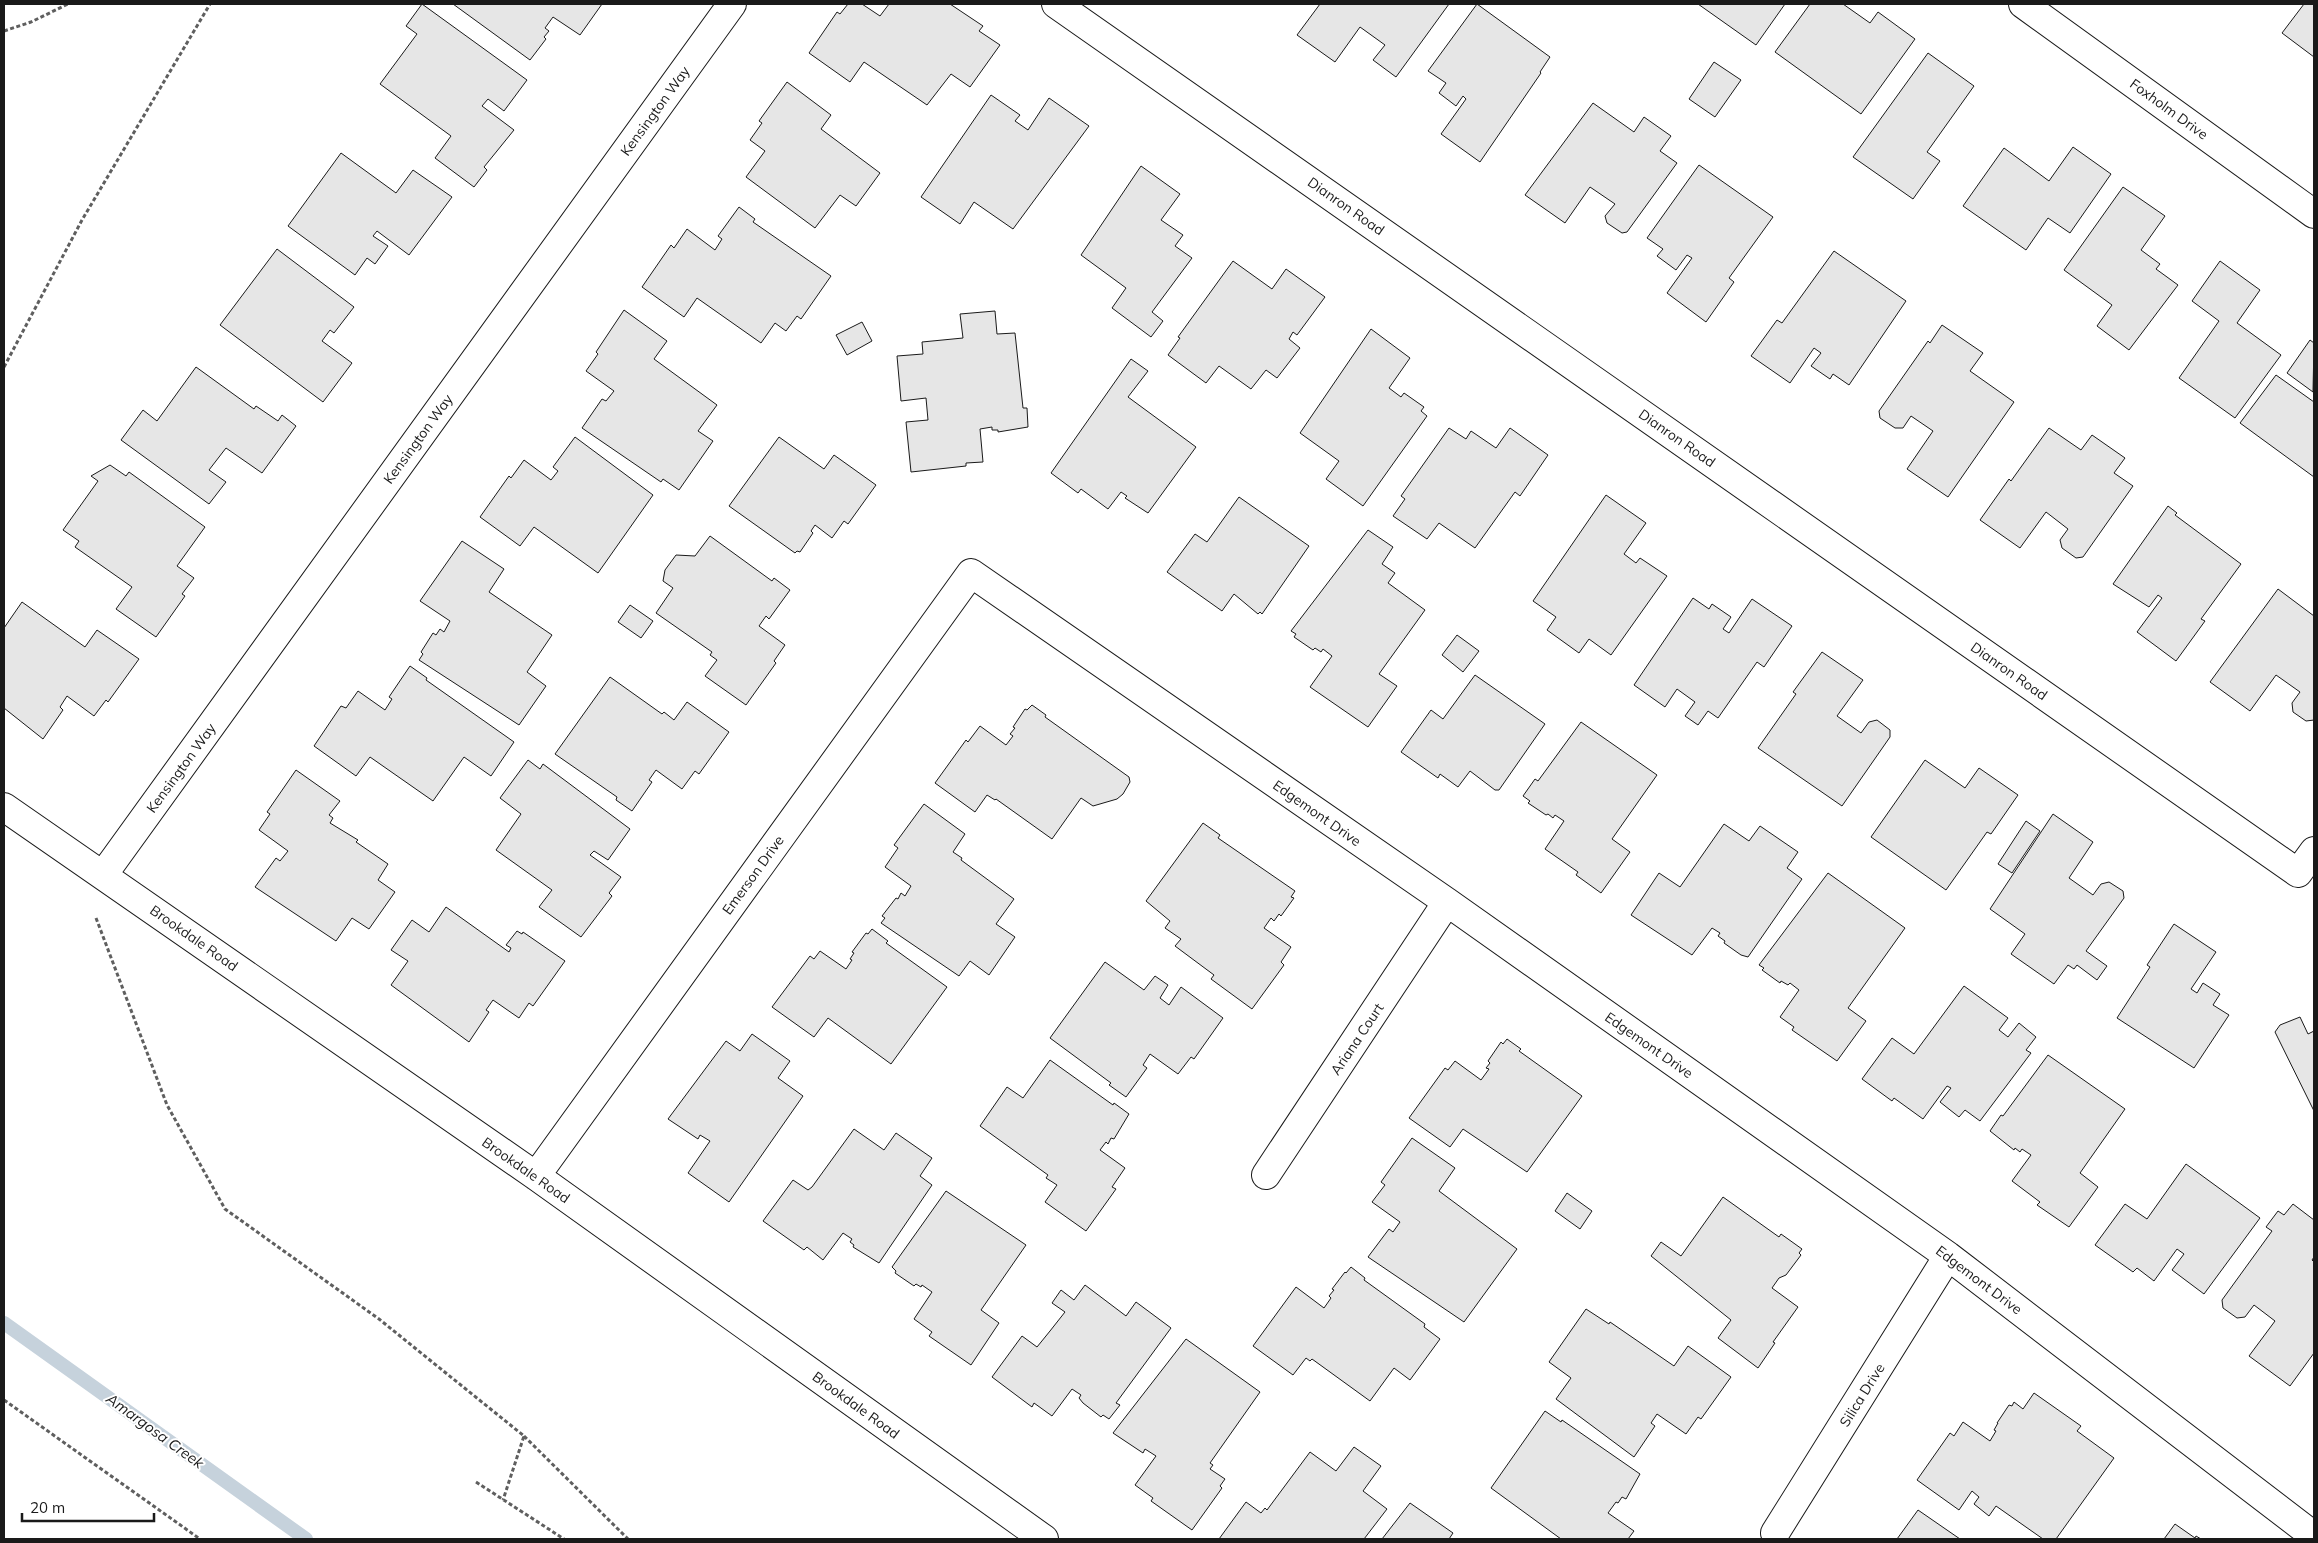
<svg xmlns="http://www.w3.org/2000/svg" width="2318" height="1543" font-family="Mulish,sans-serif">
<rect width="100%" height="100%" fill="#fff"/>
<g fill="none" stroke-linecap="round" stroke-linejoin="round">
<path stroke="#c6d2dc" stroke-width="14" d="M 4,1323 L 306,1539"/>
</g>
<path fill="#e6e6e6" stroke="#1a1a1a" d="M 422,4 L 527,80 L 504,111 L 488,99 L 482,106 L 514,130 L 484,167 L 487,170 L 474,187 L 435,158 L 451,136 L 380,84 L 417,34 L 406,26 Z
M 453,4 L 602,4 L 580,35 L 553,17 L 545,28 L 549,31 L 544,37 L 546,39 L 530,60 Z
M 848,4 L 862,4 L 880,16 L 889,4 L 950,4 L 983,26 L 979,31 L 1000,45 L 970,87 L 951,74 L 927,105 L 864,62 L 850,82 L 809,53 L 837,12 L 840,14 Z
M 1320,4 L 1449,4 L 1396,77 L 1373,60 L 1385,45 L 1360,27 L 1335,62 L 1297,35 Z
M 1477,4 L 1550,57 L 1540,72 L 1541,73 L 1480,162 L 1441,134 L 1466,99 L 1463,96 L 1456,106 L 1439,93 L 1446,83 L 1428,71 Z
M 1698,4 L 1785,4 L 1756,45 Z
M 1810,4 L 1843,4 L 1870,23 L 1878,12 L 1915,39 L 1861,114 L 1775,52 Z
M 2304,4 L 2314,4 L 2314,57 L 2282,33 Z
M 1928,53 L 1974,86 L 1927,152 L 1940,161 L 1913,199 L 1853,157 Z
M 1714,62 L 1741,80 L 1715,117 L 1689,99 Z
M 787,82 L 831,115 L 821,129 L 880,173 L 856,206 L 840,195 L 815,228 L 746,177 L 765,151 L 750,140 L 762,123 L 759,121 Z
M 991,95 L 1020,115 L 1015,121 L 1028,130 L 1049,98 L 1089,126 L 1013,229 L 974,202 L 960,224 L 921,197 Z
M 1593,103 L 1634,132 L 1644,117 L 1671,136 L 1660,151 L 1677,163 L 1627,232 L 1622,233 L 1607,223 L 1605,216 L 1615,204 L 1590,187 L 1565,223 L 1525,195 Z
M 2073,147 L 2111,174 L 2070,233 L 2048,218 L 2026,250 L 1963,206 L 2004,148 L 2049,181 Z
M 341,153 L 396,193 L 413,170 L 452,197 L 409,255 L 377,231 L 373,236 L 388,246 L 375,264 L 367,258 L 355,275 L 288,226 Z
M 1699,165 L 1773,217 L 1729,278 L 1734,282 L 1706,322 L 1667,293 L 1692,258 L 1687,255 L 1676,270 L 1657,256 L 1663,249 L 1647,238 Z
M 1141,166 L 1180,194 L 1161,220 L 1183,235 L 1175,246 L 1192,258 L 1152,312 L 1163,321 L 1151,337 L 1112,308 L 1126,288 L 1081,255 Z
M 2123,187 L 2165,216 L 2141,250 L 2160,264 L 2156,269 L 2178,285 L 2129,350 L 2097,326 L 2112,305 L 2064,270 Z
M 739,207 L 755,219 L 753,222 L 831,276 L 801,319 L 797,316 L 786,331 L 775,323 L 761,343 L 697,298 L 684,317 L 642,287 L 671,245 L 674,248 L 687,229 L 715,250 L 722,239 L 718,236 Z
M 277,249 L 354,307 L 334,333 L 330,330 L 322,341 L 352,363 L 323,402 L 220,325 Z
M 1834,251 L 1906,301 L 1849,385 L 1833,374 L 1830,379 L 1811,366 L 1821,353 L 1814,348 L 1790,383 L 1751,356 L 1777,320 L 1782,323 Z
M 1233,261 L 1272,289 L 1286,269 L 1325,297 L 1297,335 L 1293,332 L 1289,339 L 1300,348 L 1277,378 L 1266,370 L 1251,389 L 1219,366 L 1206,383 L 1168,355 L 1180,338 L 1178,337 Z
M 2220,261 L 2260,290 L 2237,323 L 2281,355 L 2235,418 L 2179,378 L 2219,321 L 2192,301 Z
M 624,310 L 667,341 L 654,359 L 717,405 L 698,431 L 713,441 L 679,490 L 663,479 L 661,482 L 582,428 L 602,399 L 606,401 L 614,391 L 586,371 L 598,354 L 596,352 Z
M 995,311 L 997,334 L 1015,333 L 1023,408 L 1027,408 L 1028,427 L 998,432 L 998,430 L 992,430 L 992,427 L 980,429 L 983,462 L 966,463 L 966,466 L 911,472 L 906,422 L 928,420 L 926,398 L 901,401 L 897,356 L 923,354 L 922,342 L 963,338 L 960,314 Z
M 862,322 L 872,341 L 847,355 L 836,335 Z
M 1942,325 L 1983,353 L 1970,371 L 2014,402 L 1948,497 L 1907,469 L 1933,431 L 1911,416 L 1903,428 L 1895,428 L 1880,418 L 1879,411 L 1928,341 L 1930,343 Z
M 1371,329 L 1410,358 L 1389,388 L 1401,397 L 1404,393 L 1424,407 L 1421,411 L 1427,416 L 1363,506 L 1326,479 L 1339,461 L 1300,433 Z
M 2310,340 L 2314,343 L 2313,392 L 2287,373 Z
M 1131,359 L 1148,371 L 1128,397 L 1196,447 L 1148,513 L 1125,498 L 1127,496 L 1121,492 L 1108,509 L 1081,489 L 1078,493 L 1051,473 Z
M 196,367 L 254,409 L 256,406 L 278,421 L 282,415 L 296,426 L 262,473 L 226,448 L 209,470 L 226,482 L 209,504 L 121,440 L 143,410 L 157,421 Z
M 2276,375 L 2314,402 L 2314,477 L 2240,423 Z
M 1449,428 L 1466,439 L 1471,431 L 1496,448 L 1510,428 L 1548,455 L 1520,496 L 1515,492 L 1475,548 L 1439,523 L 1427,539 L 1393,516 L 1405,499 L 1401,496 Z
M 2049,428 L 2081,450 L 2092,435 L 2125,458 L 2114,473 L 2133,486 L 2083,557 L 2076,558 L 2062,548 L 2060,540 L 2068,529 L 2046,512 L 2020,548 L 1980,520 L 2009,479 L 2011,481 Z
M 575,437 L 653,495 L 598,573 L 534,527 L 520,546 L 480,517 L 509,476 L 511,478 L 524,460 L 551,480 L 558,471 L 553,467 Z
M 779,437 L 824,469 L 834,455 L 876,485 L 848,524 L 844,521 L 832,538 L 815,525 L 811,531 L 813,533 L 800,552 L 797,551 L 795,553 L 729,506 Z
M 110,465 L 126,476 L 129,472 L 205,527 L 177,566 L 194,578 L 182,594 L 185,596 L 156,637 L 116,609 L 132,587 L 75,547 L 79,541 L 63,530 L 98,481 L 91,476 Z
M 1606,495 L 1646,523 L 1624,554 L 1636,563 L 1640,558 L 1667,576 L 1611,655 L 1589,639 L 1579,653 L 1547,630 L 1556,617 L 1533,601 Z
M 1239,497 L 1309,546 L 1262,614 L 1260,612 L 1258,614 L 1234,594 L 1222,611 L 1167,572 L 1195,534 L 1207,542 Z
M 2168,506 L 2177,513 L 2175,515 L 2241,564 L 2201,619 L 2205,621 L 2176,661 L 2137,632 L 2162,598 L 2158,595 L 2149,607 L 2113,584 Z
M 1368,530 L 1393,547 L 1382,564 L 1395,573 L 1388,583 L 1425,610 L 1379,674 L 1397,686 L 1368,727 L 1310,687 L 1332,656 L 1323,649 L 1321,652 L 1315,648 L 1313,650 L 1294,637 L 1296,634 L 1291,631 Z
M 710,536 L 772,581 L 774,578 L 790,590 L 769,619 L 766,616 L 759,626 L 785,645 L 774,661 L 776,663 L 746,705 L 705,676 L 717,660 L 710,655 L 712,652 L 656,613 L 673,588 L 663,581 L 665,570 L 676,555 L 695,556 Z
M 462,541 L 504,569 L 489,592 L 552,635 L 527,672 L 546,686 L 519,725 L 419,660 L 423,654 L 421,652 L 433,633 L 436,635 L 440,629 L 444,632 L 450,621 L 420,601 Z
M 2278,589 L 2314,616 L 2314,720 L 2306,721 L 2293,712 L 2292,703 L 2300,692 L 2276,675 L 2250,711 L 2210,682 Z
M 1693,598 L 1709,609 L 1712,604 L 1731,617 L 1723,629 L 1729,633 L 1752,599 L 1792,626 L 1764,667 L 1757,662 L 1718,718 L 1708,711 L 1698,725 L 1685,716 L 1695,702 L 1677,689 L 1665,707 L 1634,685 Z
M 22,602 L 85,647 L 97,630 L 139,659 L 108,702 L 106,700 L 94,716 L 67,696 L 60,707 L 63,710 L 43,739 L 4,708 L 4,628 Z
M 630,605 L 653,621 L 641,638 L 618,622 Z
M 1457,635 L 1479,651 L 1463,672 L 1442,655 Z
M 1822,652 L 1863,680 L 1837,716 L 1861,733 L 1869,722 L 1877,720 L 1890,730 L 1890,737 L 1842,806 L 1758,748 L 1796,694 L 1793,692 Z
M 410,666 L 427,678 L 426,680 L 514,742 L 491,776 L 464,757 L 433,801 L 370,757 L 356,776 L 314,746 L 341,706 L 346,708 L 358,691 L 385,710 L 392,699 L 389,697 Z
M 1475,675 L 1545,724 L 1499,790 L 1495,790 L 1470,771 L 1458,787 L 1440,774 L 1438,778 L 1401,752 L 1431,710 L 1443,719 Z
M 610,677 L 662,714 L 664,712 L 674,720 L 687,702 L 729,732 L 699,774 L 695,771 L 682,789 L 656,770 L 649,780 L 652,782 L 632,811 L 616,800 L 617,797 L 555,754 Z
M 1032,705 L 1046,715 L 1045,717 L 1129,777 L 1130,782 L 1123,794 L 1117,799 L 1093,806 L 1081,798 L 1052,839 L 996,799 L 995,800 L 987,795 L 975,812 L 935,783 L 966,740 L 968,742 L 980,726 L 1006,745 L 1013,736 L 1010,734 L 1015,728 L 1013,727 L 1025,709 L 1027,710 Z
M 1581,722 L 1657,775 L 1612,839 L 1630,852 L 1601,893 L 1576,875 L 1578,872 L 1545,849 L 1564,821 L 1555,815 L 1553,818 L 1548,814 L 1546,815 L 1528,803 L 1530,801 L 1523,796 L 1535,779 L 1538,781 Z
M 528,760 L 540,769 L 543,764 L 630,829 L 608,860 L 594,851 L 590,855 L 621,877 L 609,893 L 612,896 L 581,937 L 539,907 L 552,890 L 496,850 L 521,814 L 500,798 Z
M 1925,760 L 1965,788 L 1979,768 L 2018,795 L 1991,834 L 1987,832 L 1946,890 L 1871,837 Z
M 296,770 L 340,801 L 329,815 L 333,818 L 330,823 L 358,840 L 356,842 L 388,864 L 378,880 L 395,892 L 369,929 L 352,918 L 336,941 L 255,887 L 276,858 L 280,861 L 288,851 L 259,830 L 270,814 L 267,812 Z
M 924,804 L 965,834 L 953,852 L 962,858 L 961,860 L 1014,899 L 996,924 L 1015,937 L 989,975 L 970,961 L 959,976 L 881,923 L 885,918 L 882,916 L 896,898 L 898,899 L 901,893 L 905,896 L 911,886 L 885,867 L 898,848 L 894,845 Z
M 2053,814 L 2093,842 L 2069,878 L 2093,895 L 2101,884 L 2109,882 L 2123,891 L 2124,898 L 2086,951 L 2107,966 L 2097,980 L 2077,965 L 2074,969 L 2068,965 L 2054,984 L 2011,954 L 2025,934 L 1990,909 Z
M 2026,821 L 2040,831 L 2012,873 L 1998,864 Z
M 1203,823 L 1220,835 L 1218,838 L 1295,891 L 1291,897 L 1294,898 L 1281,916 L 1279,914 L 1274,921 L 1271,918 L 1264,928 L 1291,947 L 1281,962 L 1284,965 L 1252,1009 L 1211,979 L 1214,975 L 1175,946 L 1181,939 L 1165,928 L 1170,921 L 1146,901 Z
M 1724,824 L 1749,841 L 1760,826 L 1798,852 L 1787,868 L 1802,879 L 1748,957 L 1741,955 L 1724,943 L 1725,941 L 1718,936 L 1720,933 L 1712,928 L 1692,955 L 1631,915 L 1659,873 L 1680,887 Z
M 1828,873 L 1905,928 L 1848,1008 L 1866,1021 L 1837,1061 L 1792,1030 L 1794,1027 L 1780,1017 L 1799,990 L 1790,983 L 1788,985 L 1781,981 L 1780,983 L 1762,970 L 1764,968 L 1759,965 Z
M 446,907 L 509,952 L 511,948 L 506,945 L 517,931 L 522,934 L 523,932 L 565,961 L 533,1006 L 529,1003 L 519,1018 L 493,1000 L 486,1010 L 489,1012 L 469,1042 L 391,985 L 408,961 L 391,950 L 412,920 L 429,932 Z
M 2174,924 L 2216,952 L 2191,989 L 2197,993 L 2203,983 L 2220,994 L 2213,1005 L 2229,1015 L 2194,1068 L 2117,1018 L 2150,967 L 2147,965 Z
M 872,929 L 888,941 L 886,943 L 947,987 L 891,1064 L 828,1018 L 814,1037 L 772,1007 L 810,956 L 814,959 L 820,951 L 846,969 L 852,960 L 850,959 L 854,953 L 852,952 L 866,933 L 868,934 Z
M 1105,962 L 1144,990 L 1155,976 L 1168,985 L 1160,998 L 1169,1005 L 1181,987 L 1223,1018 L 1194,1059 L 1191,1057 L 1178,1074 L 1150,1054 L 1143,1065 L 1147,1068 L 1126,1097 L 1109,1085 L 1111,1083 L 1050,1038 Z
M 1964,986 L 2008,1018 L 1999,1030 L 2008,1037 L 2019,1023 L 2036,1037 L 2026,1050 L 2031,1053 L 1980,1121 L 1965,1110 L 1959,1117 L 1940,1102 L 1951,1088 L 1947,1086 L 1923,1119 L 1894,1098 L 1892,1101 L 1862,1079 L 1892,1038 L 1914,1054 Z
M 2300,1017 L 2308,1034 L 2314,1031 L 2314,1111 L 2275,1032 L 2280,1025 Z
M 752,1034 L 790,1061 L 778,1078 L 803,1096 L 729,1202 L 688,1173 L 710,1141 L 700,1135 L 698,1139 L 668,1119 L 726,1041 L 740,1051 Z
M 1507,1039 L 1521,1049 L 1519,1051 L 1582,1096 L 1527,1172 L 1463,1129 L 1450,1147 L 1409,1118 L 1445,1068 L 1448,1070 L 1455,1061 L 1481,1080 L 1489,1069 L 1486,1068 L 1490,1063 L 1488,1061 L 1501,1042 L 1503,1044 Z
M 2048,1055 L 2125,1109 L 2080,1173 L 2098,1187 L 2069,1227 L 2037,1205 L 2040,1202 L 2012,1181 L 2031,1155 L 2022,1149 L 2020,1152 L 2015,1148 L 2014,1150 L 1990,1131 L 2001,1115 L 2003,1116 Z
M 1050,1060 L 1113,1105 L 1114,1103 L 1129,1114 L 1114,1139 L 1111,1138 L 1108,1144 L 1106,1142 L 1100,1150 L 1125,1168 L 1112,1187 L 1116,1189 L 1086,1231 L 1045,1202 L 1057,1185 L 1046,1178 L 1048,1175 L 980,1126 L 1007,1087 L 1023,1098 Z
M 854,1129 L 884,1150 L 896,1133 L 932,1158 L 920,1176 L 932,1185 L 879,1263 L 853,1247 L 854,1245 L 850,1242 L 852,1239 L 843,1233 L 823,1260 L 807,1247 L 804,1250 L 763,1221 L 793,1180 L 808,1190 L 812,1187 Z
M 1412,1138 L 1455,1168 L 1439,1191 L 1517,1249 L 1464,1322 L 1368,1257 L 1389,1229 L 1393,1232 L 1400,1222 L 1372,1202 L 1385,1185 L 1381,1182 Z
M 2186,1164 L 2260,1218 L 2204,1294 L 2172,1270 L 2184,1254 L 2177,1249 L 2154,1281 L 2137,1268 L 2133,1272 L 2095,1245 L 2125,1204 L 2147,1219 Z
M 946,1191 L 1026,1245 L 981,1310 L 999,1323 L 971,1365 L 929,1336 L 932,1332 L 914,1319 L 932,1292 L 922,1285 L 921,1287 L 916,1284 L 914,1286 L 895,1273 L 896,1271 L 892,1267 Z
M 1567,1193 L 1592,1211 L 1580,1229 L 1555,1211 Z
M 1723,1197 L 1779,1237 L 1781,1234 L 1802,1249 L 1799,1253 L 1801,1255 L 1786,1275 L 1779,1278 L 1772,1288 L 1798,1307 L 1773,1342 L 1775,1343 L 1758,1368 L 1718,1338 L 1731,1320 L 1651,1256 L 1661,1242 L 1681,1256 Z
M 2293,1204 L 2314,1220 L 2314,1257 L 2312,1260 L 2314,1262 L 2314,1353 L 2290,1386 L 2249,1356 L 2275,1321 L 2254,1305 L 2245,1317 L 2237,1318 L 2223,1308 L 2222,1300 L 2272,1231 L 2266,1227 L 2278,1211 L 2284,1215 Z
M 1351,1267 L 1365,1278 L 1364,1280 L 1425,1324 L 1424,1327 L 1440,1339 L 1410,1380 L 1394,1368 L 1370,1401 L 1312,1359 L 1310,1361 L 1306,1358 L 1293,1375 L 1253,1346 L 1296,1287 L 1324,1308 L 1331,1298 L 1329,1296 L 1334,1290 L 1332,1289 L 1345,1272 L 1346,1273 Z
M 1085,1285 L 1126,1316 L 1136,1302 L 1171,1328 L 1116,1403 L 1120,1405 L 1109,1419 L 1103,1415 L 1101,1417 L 1083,1403 L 1079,1398 L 1081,1395 L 1072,1389 L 1052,1416 L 1034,1403 L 1032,1407 L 992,1377 L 1022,1336 L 1037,1347 L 1050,1331 L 1065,1312 L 1052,1303 L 1061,1290 L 1074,1300 Z
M 1586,1309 L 1609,1324 L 1610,1322 L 1674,1366 L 1688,1346 L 1731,1377 L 1701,1419 L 1698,1417 L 1686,1434 L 1657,1414 L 1651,1423 L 1655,1426 L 1634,1457 L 1556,1399 L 1571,1378 L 1549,1362 Z
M 1186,1339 L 1260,1392 L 1210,1463 L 1213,1465 L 1210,1469 L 1225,1479 L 1220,1486 L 1222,1488 L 1192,1530 L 1151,1501 L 1153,1498 L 1135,1485 L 1156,1456 L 1145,1449 L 1143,1453 L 1113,1433 Z
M 2034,1393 L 2081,1426 L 2077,1431 L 2114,1458 L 2056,1539 L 2043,1539 L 1996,1506 L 1989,1516 L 1974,1504 L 1979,1497 L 1972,1491 L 1959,1510 L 1917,1480 L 1950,1433 L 1954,1436 L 1963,1422 L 1990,1441 L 1996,1431 L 1994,1430 L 1998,1423 L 1997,1423 L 2009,1405 L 2012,1406 L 2014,1402 L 2023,1409 Z
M 1545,1411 L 1561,1422 L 1562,1420 L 1640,1474 L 1626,1499 L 1622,1497 L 1618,1503 L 1616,1502 L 1608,1513 L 1634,1531 L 1628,1539 L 1561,1539 L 1491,1488 Z
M 1354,1447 L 1381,1466 L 1363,1491 L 1387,1509 L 1364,1539 L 1219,1539 L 1246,1502 L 1261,1513 L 1265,1508 L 1267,1510 L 1310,1452 L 1336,1471 Z
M 1410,1503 L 1453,1533 L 1449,1539 L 1382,1539 Z
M 1918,1510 L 1960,1539 L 1897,1539 Z
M 2175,1524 L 2195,1538 L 2196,1536 L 2201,1539 L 2164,1539 Z"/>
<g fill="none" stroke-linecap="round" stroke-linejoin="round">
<g stroke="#1a1a1a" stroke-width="30">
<path id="street" d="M 1056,4 L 2298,873 L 2314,851
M 2023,4 L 2314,214
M 4,807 L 536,1176 L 1044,1539
M 103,875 L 732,4
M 1266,1175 L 1447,902
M 536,1176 L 971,573 L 1447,902 L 1948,1256 L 2314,1536
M 1775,1533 L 1948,1256"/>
</g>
<path stroke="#5f5f5f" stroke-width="3" stroke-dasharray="4 2.5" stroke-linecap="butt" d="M 4,31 L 31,22 L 68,4
M 4,367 L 82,220 L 210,4
M 96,918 L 167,1105 L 225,1209 L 379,1319 L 524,1436 L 503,1500
M 4,1400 L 200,1539
M 524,1436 L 628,1539
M 476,1482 L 564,1539"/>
<use href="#street" stroke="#fff" stroke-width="28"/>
</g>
<g text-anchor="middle" stroke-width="4" stroke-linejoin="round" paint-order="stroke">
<g font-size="14" fill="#1a1a1a" stroke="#fff">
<text transform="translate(2169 109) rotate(36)" y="5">Foxholm Drive</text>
<text transform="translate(655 111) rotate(-54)" y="5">Kensington Way</text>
<text transform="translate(1346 206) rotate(35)" y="5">Dianron Road</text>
<text transform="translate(1677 438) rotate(35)" y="5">Dianron Road</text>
<text transform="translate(418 439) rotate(-54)" y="5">Kensington Way</text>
<text transform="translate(2009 671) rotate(35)" y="5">Dianron Road</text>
<text transform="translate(181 768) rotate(-54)" y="5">Kensington Way</text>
<text transform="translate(1317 813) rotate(35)" y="5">Edgemont Drive</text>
<text transform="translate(753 875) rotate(-54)" y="5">Emerson Drive</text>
<text transform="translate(194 938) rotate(35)" y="5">Brookdale Road</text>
<text transform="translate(1357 1039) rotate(-56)" y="5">Ariana Court</text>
<text transform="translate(1649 1045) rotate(35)" y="5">Edgemont Drive</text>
<text transform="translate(526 1170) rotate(35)" y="5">Brookdale Road</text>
<text transform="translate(1979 1280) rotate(37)" y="5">Edgemont Drive</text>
<text transform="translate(1862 1395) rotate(-58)" y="5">Silica Drive</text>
<text transform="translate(856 1405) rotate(36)" y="5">Brookdale Road</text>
</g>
<g font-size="15" font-style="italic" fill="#1a1a1a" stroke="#fff">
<text transform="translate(155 1431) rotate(36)" y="5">Amargosa Creek</text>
</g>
</g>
<rect width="2318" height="1543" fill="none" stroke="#1a1a1a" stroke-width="10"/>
<path d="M22 1513v8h132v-8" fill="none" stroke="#1a1a1a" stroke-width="2.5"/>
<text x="30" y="1513" font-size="15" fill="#1a1a1a" stroke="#ffffff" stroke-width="4" paint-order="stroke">20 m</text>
</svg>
